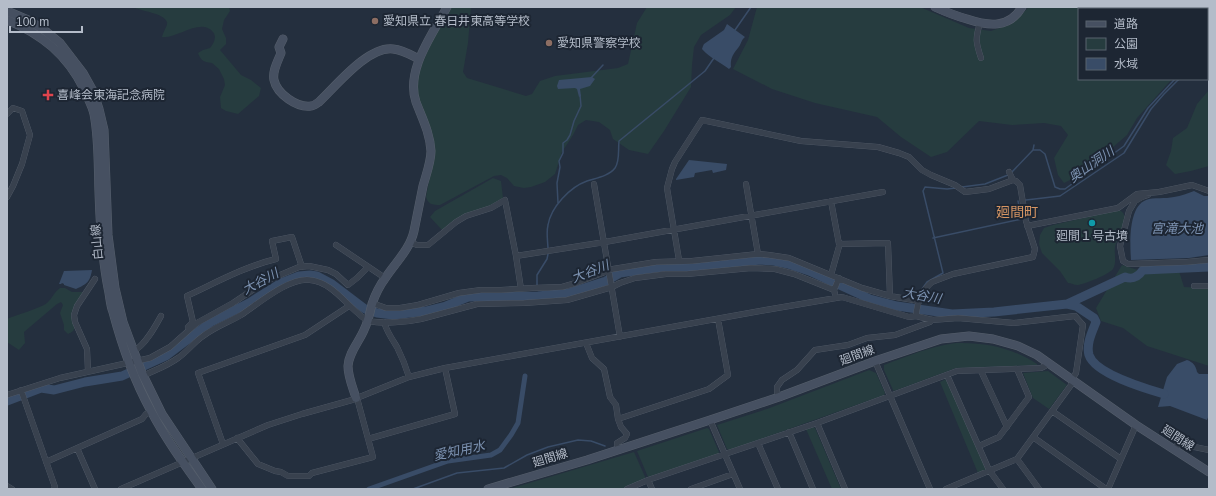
<svg xmlns="http://www.w3.org/2000/svg" width="1216" height="496" font-family="Arial,'Noto Sans JP',sans-serif">
<rect width="100%" height="100%" fill="#242f3e"/>
<path fill="#263c3f" d="M 133,7 L 229,7 L 230,11 L 224,20 L 222,29 L 226,38 L 226,44 L 220,50 L 241,75 L 251,80 L 261,88 L 259,96 L 238,114 L 226,111 L 221,108 L 220,97 L 225,85 L 224,79 L 219,69 L 212,63 C 204,62 201,61 198,53 L 203,50 L 210,48 C 214,43 217,37 213,32 C 201,17 177,39 162,37 C 163,32 168,25 167,22 C 164,13 140,11 133,7 Z
M 451,7 L 471,7 L 468,43 L 463,72 L 467,78 L 526,96 L 532,94 L 540,81 L 555,76 L 618,68 L 628,64 L 637,23 L 647,7 L 736,7 L 730,15 L 701,35 L 694,47 L 692,65 L 691,87 L 664,131 L 648,154 L 629,150 L 613,139 L 610,130 L 599,122 L 586,120 L 578,125 L 573,135 L 562,152 L 555,174 L 545,182 L 531,187 L 524,188 L 514,186 L 507,178 L 501,175 L 494,176 L 440,205 C 432,205 428,204 426,197 L 435,150 L 432,137 L 419,101 L 416,79 L 435,33 Z
M 757,7 L 920,7 L 969,28 L 991,31 L 1011,24 L 1027,9 L 1028,7 L 1194,7 L 1193,9 L 1079,9 L 1079,79 L 1172,79 L 1137,118 L 1127,135 L 1082,174 L 1064,183 L 1058,175 L 1054,158 L 1068,135 L 1061,126 L 1044,123 L 1012,125 L 979,121 L 947,152 L 931,157 L 901,137 L 877,117 L 815,103 L 772,89 L 733,69 L 748,40 Z
M 1209,90 L 1209,166 L 1191,171 L 1175,174 L 1166,165 L 1171,151 L 1173,138 L 1187,128 L 1197,104 Z
M 493,178 L 501,181 L 503,198 L 490,207 L 442,230 L 430,217 L 435,211 Z
M 1118,210 C 1134,214 1117,238 1115,247 C 1114,254 1117,262 1113,269 C 1110,274 1083,285 1077,285 C 1074,285 1071,283 1068,283 L 1060,271 L 1042,253 L 1039,244 L 1040,235 L 1044,228 L 1053,225 Z
M 1122,265 L 1144,272 L 1179,271 L 1184,287 L 1209,288 L 1209,366 L 1147,346 L 1123,328 L 1101,321 L 1096,308 Z
M 60,288 L 65,288 L 72,292 L 82,292 L 83,294 L 76,305 L 75,327 C 74,331 72,332 68,334 L 64,330 L 64,325 L 60,313 L 63,305 L 61,302 L 57,304 L 24,332 L 25,343 L 19,350 L 7,342 L 7,319 C 16,315 41,308 47,303 C 52,299 54,292 60,288 Z
M 956,343 C 986,342 1013,348 1037,364 L 1037,365 L 956,368 L 894,391 L 893,390 L 884,370 L 884,365 C 908,356 931,346 956,343 Z
M 869,370 L 876,373 L 885,393 L 884,395 L 817,419 L 729,450 L 727,449 L 717,425 L 767,409 Z
M 1048,371 L 1067,385 L 1049,409 L 1033,398 L 1023,373 Z
M 946,379 L 987,469 L 978,473 L 940,382 Z
M 813,427 L 815,428 L 841,489 L 832,489 L 806,429 Z
M 707,428 L 709,429 L 719,452 L 718,454 L 648,477 L 637,451 Z
M 634,452 L 646,479 L 621,489 L 509,489 Z"/>
<path fill="#394c67" d="M 727,24 L 745,37 C 741,40 741,45 738,48 C 733,54 730,59 731,67 L 729,69 C 720,62 710,58 702,49 L 703,46 L 704,44 L 724,30 Z
M 592,77 L 595,79 L 590,86 L 580,89 L 581,96 L 579,97 L 577,89 L 575,88 L 558,89 L 557,86 L 559,80 Z
M 689,160 L 727,164 L 726,170 L 713,173 L 712,170 L 695,173 L 694,177 L 676,180 L 676,179 Z
M 1194,191 L 1204,196 L 1209,196 L 1209,255 L 1189,258 L 1131,260 C 1130,244 1128,207 1146,200 C 1154,197 1165,199 1174,197 C 1181,196 1188,193 1194,191 Z
M 92,270 C 90,282 87,284 76,289 L 64,285 L 64,284 L 62,283 L 61,284 L 59,284 L 64,271 Z
M 1187,360 C 1193,362 1196,366 1197,372 L 1199,374 L 1209,374 L 1209,415 L 1207,420 L 1170,406 L 1158,407 L 1167,377 L 1177,364 Z"/>
<g fill="none" stroke-linecap="round" stroke-linejoin="round">
<path stroke="#394c67" stroke-width="1.5" d="M 735,30 L 751,7
M 591,78 L 603,65
M 1033,150 L 1040,150 L 1045,154 L 1055,187 L 1060,189 L 1065,189 L 1124,146 L 1148,108 L 1175,79
M 1011,173 L 1033,150 L 1034,145
M 962,187 L 985,184 L 1008,175
M 1026,200 L 1060,196 L 1124,153 L 1151,109 L 1164,94 L 1177,81 L 1180,79
M 558,203 L 557,183 L 560,167 L 559,161 L 563,153 L 563,143 L 567,140 L 570,135 L 574,121 L 581,106 L 580,95
M 933,238 L 1022,219 L 1018,201
M 548,250 C 548,242 546,233 548,225 C 551,207 570,187 587,181 C 596,178 609,176 615,168 C 620,161 618,150 619,141 L 705,71 L 714,58
M 537,286 L 537,275 L 547,259 L 548,254
M 915,299 L 927,282 L 943,273 L 923,191 L 925,187 L 947,189 L 956,188
M 909,307 L 912,304
M 413,489 L 457,473 L 504,468 L 527,455 L 548,447 L 578,440 L 591,441 L 605,446"/>
<path stroke="#394c67" stroke-width="5" d="M 369,489 L 448,461 L 491,455 L 500,450 L 511,435 L 518,423 L 525,376"/>
<path stroke="#394c67" stroke-width="9" d="M 1067,304 L 1076,306 L 1094,318 L 1096,322 C 1092,332 1086,344 1089,355 C 1095,374 1147,389 1164,394
M 7,401 L 41,388 L 54,390 L 85,382 L 122,376 L 166,356 L 211,322 L 249,303 L 281,283 L 299,276 L 310,275 L 317,276 L 332,284 L 365,309 L 377,313 L 393,315 L 426,311 L 446,306 L 468,297 L 538,296 L 569,293 L 606,281 L 620,273 L 662,267 L 698,267 L 760,260 L 774,261 L 788,264 L 809,271 L 870,299 L 897,306 L 952,314 L 994,312 L 1067,304 L 1125,277 C 1133,280 1138,277 1143,270 L 1209,267"/>
<g stroke="#565f6c" stroke-width="6">
<path id="street" d="M 980,23 C 975,39 976,43 981,58
M 7,114 L 13,108 L 22,111 L 30,135 L 22,164 L 13,186 L 7,197
M 594,184 L 620,337
M 746,184 L 758,254
M 1148,195 L 1142,197 L 1135,201 L 1129,211 L 1120,246 L 1123,261 L 1128,264 L 1187,262 L 1209,260
M 831,201 L 839,244 L 888,243 L 890,296
M 1027,226 L 1118,208 L 1137,194 L 1159,192 L 1192,185 L 1209,191
M 410,242 L 417,245 L 428,245 L 456,222 L 466,216 L 491,208 L 505,200 L 516,256 L 521,289
M 336,245 L 385,278
M 516,256 L 605,242 L 883,192
M 679,260 L 667,188 L 672,169 L 675,162 L 702,120 L 801,141 L 878,147 L 899,153 L 909,157 L 922,170 L 931,175 L 955,185 L 965,192 L 989,189 L 1013,180
M 831,275 L 840,243
M 1194,286 L 1209,286
M 835,294 L 834,290 L 839,278
M 372,303 L 386,308 L 400,308 L 418,305 L 459,293 L 481,290 L 501,290 L 532,288 L 562,287 L 576,283 L 613,269 L 656,262 L 692,261 L 758,254 L 769,255 L 789,258 L 862,288 L 890,296 L 919,301
M 916,316 C 917,304 921,291 932,282 L 953,274 L 1033,257 L 1035,249 L 1026,221 L 1020,185 L 1016,181 L 1013,180 L 1009,172
M 384,322 C 387,332 392,339 397,347 C 402,357 406,367 409,377
M 188,327 L 193,322 L 187,296 C 215,283 246,266 276,259 L 272,241 L 292,237 L 302,267
M 586,343 L 592,358 L 604,369 L 610,397 L 616,405 L 618,419 L 621,427 L 627,434 L 625,438 L 617,443 L 618,449
M 133,351 C 144,347 155,327 161,316
M 875,361 L 930,489
M 88,371 L 87,349 L 75,322 L 74,315 L 77,306 L 95,279
M 981,371 L 1007,427
M 947,375 L 989,470 L 1003,489
M 143,376 C 155,370 167,366 178,358 C 187,352 194,342 203,336 C 215,327 229,322 241,315 C 258,304 289,277 310,280 C 331,282 344,302 359,314 C 362,317 366,320 369,321 C 383,324 407,322 421,319 L 477,304 L 524,303 L 567,300 L 612,287 L 620,283 L 635,278 L 666,274 L 687,274 L 751,268 L 775,269 L 794,274 L 834,290
M 21,390 L 55,487 L 54,489
M 7,395 L 60,378 L 150,358 L 170,347 L 197,323 L 233,303 L 266,281 L 299,267 L 309,266 L 328,270 L 336,274 L 348,285 L 357,278 L 368,267
M 779,397 L 777,392 L 777,387 L 782,380 L 797,370 L 815,350 L 848,345 L 867,338 L 895,335 L 930,322 L 932,320
M 1052,411 L 1121,459
M 618,419 L 709,389 L 728,375 L 718,319
M 710,420 L 740,489
M 817,423 L 845,489
M 789,432 L 813,489
M 1033,437 L 1106,489
M 237,438 L 258,464 L 275,471 L 281,472 L 288,476 L 309,476 L 312,473 L 373,457 L 357,398
M 368,439 L 455,414 L 445,368
M 758,443 L 778,489
M 223,444 L 198,373 L 305,335 L 349,306
M 979,446 L 999,437 L 1029,397 L 1017,369
M 77,448 L 95,489
M 1174,450 L 1178,444 L 1180,444 L 1209,450
M 1017,459 L 1039,489
M 46,462 L 142,419 L 146,414 L 151,412
M 648,480 L 652,489
M 7,486 L 12,489
M 121,489 L 268,425 L 302,414 L 352,400 L 409,377 L 445,368 L 760,311 L 842,297 L 909,317 L 916,316 L 932,320 L 958,318 L 1014,323 L 1075,316 L 1083,325 L 1076,373 L 1072,379
M 627,489 L 648,480 L 817,423 L 957,371 L 1041,368 L 1045,366 L 1048,362
M 691,489 L 733,474
M 946,489 L 1017,459 L 1074,381
M 1108,489 L 1136,425"/>
</g>
<g stroke="#565f6c" stroke-width="9">
<path id="secondary" d="M 935,7 C 946,12 956,16 967,19 C 988,26 1009,29 1022,7
M 7,11 L 28,20 L 43,29 L 60,43 L 83,73 L 93,91 L 99,109 L 104,130 L 108,235 L 115,288 L 123,322 L 142,373 L 162,414 L 212,489
M 7,20 C 42,34 67,55 84,89 C 87,97 92,105 94,114 C 99,140 98,166 99,192 C 100,225 102,257 108,288 C 110,296 110,305 113,312 C 122,346 134,380 151,411 C 165,438 184,464 202,489
M 283,39 L 279,47 L 281,53 C 278,61 272,71 274,80 C 277,94 297,108 311,106 C 314,106 317,103 319,102 C 337,85 368,46 393,49 C 403,50 411,55 419,59
M 356,398 C 353,388 348,377 348,366 C 349,352 359,342 364,330 C 368,322 370,313 372,304 C 375,295 380,285 386,277 C 396,262 410,249 414,231 C 417,216 420,201 423,186 C 426,175 431,162 431,151 C 430,133 422,118 416,102 C 405,70 433,34 447,7
M 488,489 L 587,460 L 710,420 L 779,397 L 875,361 L 941,339 L 969,336 L 993,339 L 1018,346 L 1037,355 L 1136,425 L 1209,472"/>
</g>
<use href="#street" stroke="#38414e" stroke-width="5.5"/>
<use href="#secondary" stroke="#465061" stroke-width="8"/>
</g>
<g fill="#8d6e63" stroke="#1d2633" stroke-width="1.5">
<circle cx="375" cy="21" r="4"/>
<circle cx="549" cy="43" r="4"/>
</g>
<path fill="#e0444e" stroke="#1d2633" stroke-width="1.5" d="M46 89h4v4h4v4h-4v4h-4v-4h-4v-4h4z"/>
<circle fill="#0f9aa8" stroke="#1d2633" stroke-width="1.5" cx="1092" cy="223" r="4"/>
<g text-anchor="middle" stroke-width="4" stroke-linejoin="round" paint-order="stroke">
<g font-size="12" fill="#b4bcc9" stroke="#1d2633" text-anchor="start">
<text x="383" y="25">愛知県立 春日井東高等学校</text>
<text x="557" y="47">愛知県警察学校</text>
<text x="57" y="99">喜峰会東海記念病院</text>
<text x="1092" y="240" text-anchor="middle">廻間１号古墳</text>
</g>
<g font-size="12" fill="#b4bcc9" stroke="#1d2633">
<text transform="translate(97 242) rotate(-95)" y="4">白山線</text>
<text transform="translate(857 355) rotate(-20)" y="4">廻間線</text>
<text transform="translate(1178 438) rotate(33)" y="4">廻間線</text>
<text transform="translate(550 458) rotate(-17)" y="4">廻間線</text>
</g>
<g font-size="13" font-style="italic" fill="#7c92b1" stroke="#1d2633">
<text transform="translate(1091 164) rotate(-35)" y="5">奥山洞川</text>
<text x="1177" y="233">宮滝大池</text>
<text transform="translate(590 271) rotate(-21)" y="5">大谷川</text>
<text transform="translate(260 281) rotate(-28)" y="5">大谷川</text>
<text transform="translate(922 295) rotate(10)" y="5">大谷川</text>
<text transform="translate(459 450) rotate(-12)" y="5">愛知用水</text>
</g>
<g font-size="14" fill="#d59563" stroke="#1d2633">
<text x="1017" y="217">廻間町</text>
</g>
</g>
<rect width="1216" height="496" fill="none" stroke="#b4bcc9" stroke-width="16"/>
<rect x="1078" y="8" width="130" height="72" fill="#1d2633" stroke="#59626f"/>
<rect x="1086" y="21" width="20" height="6" fill="#465061" stroke="#59626f"/>
<text x="1114" y="28" font-size="12" fill="#b4bcc9">道路</text>
<rect x="1086" y="38" width="20" height="12" fill="#263c3f" stroke="#59626f"/>
<text x="1114" y="48" font-size="12" fill="#b4bcc9">公園</text>
<rect x="1086" y="58" width="20" height="12" fill="#394c67" stroke="#59626f"/>
<text x="1114" y="68" font-size="12" fill="#b4bcc9">水域</text>
<path d="M10 26v6h72v-6" fill="none" stroke="#b4bcc9" stroke-width="2"/>
<text x="16" y="26" font-size="12" fill="#b4bcc9" stroke="#1d2633" stroke-width="3" paint-order="stroke">100 m</text>
</svg>
